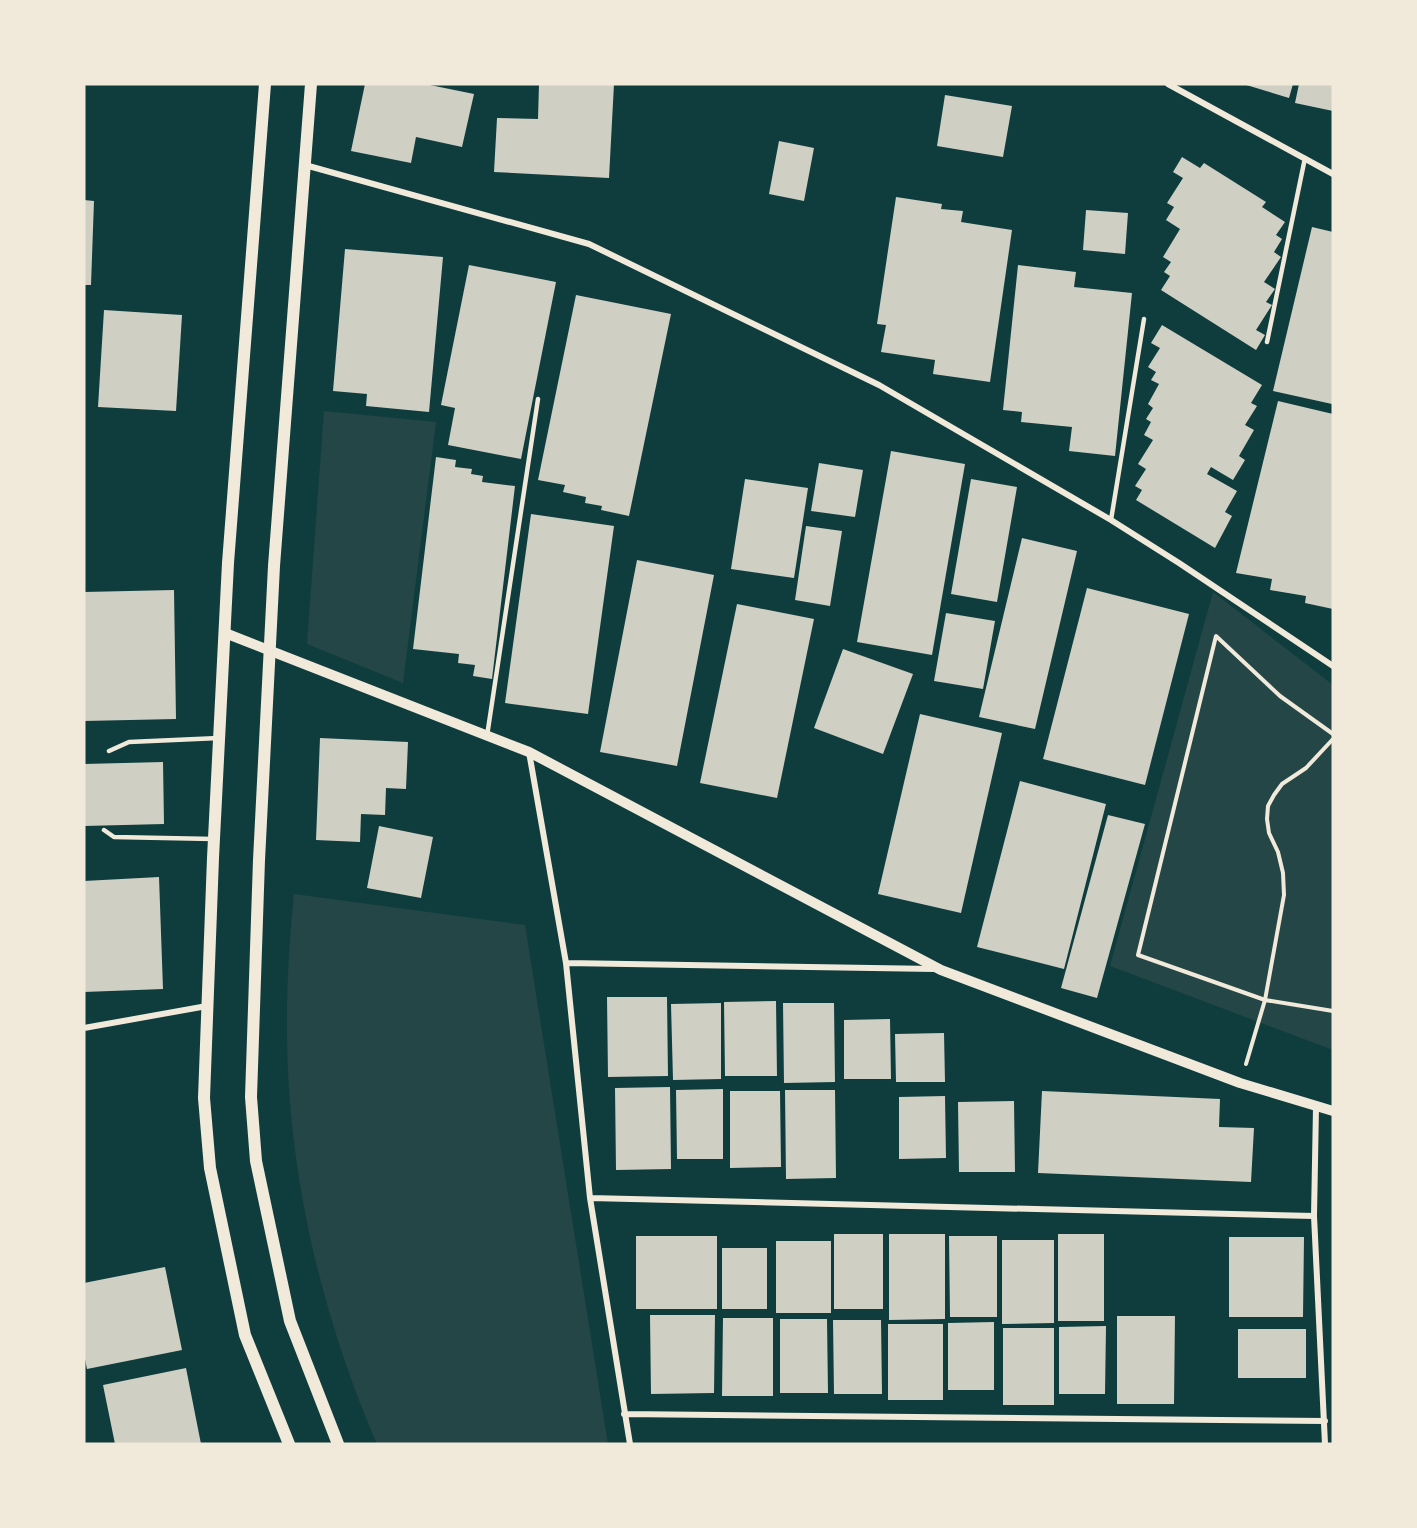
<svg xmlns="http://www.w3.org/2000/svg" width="1417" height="1528" font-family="Barlow,sans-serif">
<rect width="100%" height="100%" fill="#0f3d3e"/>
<path fill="#244646" d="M 324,411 L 436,422 L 403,683 L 307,644 Z
M 1213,592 L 1333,685 L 1333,1050 L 1110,966 Z
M 294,894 L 525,925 L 608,1444 L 377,1444 C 320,1312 286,1166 287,1021 C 287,978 290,936 294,894 Z"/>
<path fill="#cfcfc3" d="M 365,84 L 425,84 L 474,94 L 462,147 L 416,137 L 411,163 L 351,151 Z
M 539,84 L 614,84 L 609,178 L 494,172 L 497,118 L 538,119 Z
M 1243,84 L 1293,84 L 1289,98 Z
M 1299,84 L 1333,84 L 1333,111 L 1295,103 Z
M 945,95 L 1012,106 L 1003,157 L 937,146 Z
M 779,141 L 814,148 L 804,201 L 769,194 Z
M 1182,157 L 1200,168 L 1204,163 L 1266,202 L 1262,207 L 1285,222 L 1276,235 L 1282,239 L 1274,252 L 1281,257 L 1264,282 L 1275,289 L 1266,302 L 1272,305 L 1256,330 L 1265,335 L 1256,350 L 1161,290 L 1170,276 L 1164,272 L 1171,262 L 1163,257 L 1180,229 L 1166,220 L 1174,207 L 1167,203 L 1183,178 L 1173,172 Z
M 896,197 L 942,204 L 941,209 L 963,211 L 961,222 L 1012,230 L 990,382 L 933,374 L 935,360 L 881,352 L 886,325 L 877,324 Z
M 84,200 L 94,201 L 91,285 L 84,285 Z
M 1086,210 L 1128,213 L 1125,254 L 1083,250 Z
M 1312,227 L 1333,232 L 1332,404 L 1273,391 Z
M 345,249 L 443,257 L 429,412 L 366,406 L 367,394 L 333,391 Z
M 469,265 L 556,282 L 521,459 L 448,445 L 455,408 L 441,405 Z
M 1018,265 L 1076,272 L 1074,287 L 1132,293 L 1115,456 L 1069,451 L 1072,427 L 1021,422 L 1022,412 L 1003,410 Z
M 576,295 L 671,314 L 629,516 L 601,510 L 602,506 L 585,503 L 586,497 L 563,492 L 565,485 L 538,480 Z
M 104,310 L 182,315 L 176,411 L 98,407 Z
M 1162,325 L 1262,385 L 1251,403 L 1257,406 L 1245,425 L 1254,430 L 1239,456 L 1245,460 L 1233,480 L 1211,467 L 1207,474 L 1237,491 L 1225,512 L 1232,516 L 1215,548 L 1136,500 L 1142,490 L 1135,486 L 1146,469 L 1138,464 L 1153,440 L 1144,435 L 1151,422 L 1146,419 L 1153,408 L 1148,404 L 1159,384 L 1151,380 L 1156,372 L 1148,367 L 1160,348 L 1151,343 Z
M 1278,401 L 1333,414 L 1333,609 L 1305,603 L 1306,596 L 1270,590 L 1272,579 L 1236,573 Z
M 891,451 L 965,464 L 932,655 L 857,642 Z
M 436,457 L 456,460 L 455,467 L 472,469 L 471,474 L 483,476 L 482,482 L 515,486 L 492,679 L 473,676 L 475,665 L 458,663 L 459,654 L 413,649 Z
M 819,463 L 863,470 L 855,517 L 811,511 Z
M 745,479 L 808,488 L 794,578 L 731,569 Z
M 971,479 L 1017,487 L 997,602 L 951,594 Z
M 531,514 L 614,526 L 588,714 L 505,703 Z
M 806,526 L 842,531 L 830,606 L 795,600 Z
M 1022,538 L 1077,551 L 1035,729 L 979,717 Z
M 637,560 L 714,575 L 677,766 L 600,752 Z
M 1087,588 L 1189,614 L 1145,785 L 1043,759 Z
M 174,590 L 176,719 L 84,721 L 84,592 Z
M 737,604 L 814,619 L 777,798 L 700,783 Z
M 946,613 L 995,621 L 983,689 L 934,681 Z
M 843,649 L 913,674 L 883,754 L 814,728 Z
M 920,714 L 1002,733 L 961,913 L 878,894 Z
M 320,738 L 408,742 L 406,789 L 386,788 L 385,815 L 361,814 L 360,842 L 316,840 Z
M 163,762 L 164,824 L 84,826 L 84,764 Z
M 1020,781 L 1106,804 L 1064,969 L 977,947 Z
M 1108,815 L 1145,824 L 1097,998 L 1061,988 Z
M 379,826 L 433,837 L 421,898 L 367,888 Z
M 159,877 L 163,989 L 84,992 L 84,881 Z
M 607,997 L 667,997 L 668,1076 L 608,1077 Z
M 776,1001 L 777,1076 L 725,1076 L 724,1002 Z
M 721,1003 L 721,1079 L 673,1080 L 671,1004 Z
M 783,1003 L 834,1003 L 835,1082 L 784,1083 Z
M 890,1019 L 891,1079 L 844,1079 L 844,1020 Z
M 944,1033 L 945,1082 L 896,1082 L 895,1034 Z
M 670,1087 L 671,1169 L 616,1170 L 615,1088 Z
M 723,1089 L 723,1159 L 677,1159 L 676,1090 Z
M 785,1090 L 835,1090 L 836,1178 L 786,1179 Z
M 730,1091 L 780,1091 L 781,1167 L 730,1168 Z
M 1042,1091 L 1220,1099 L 1219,1127 L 1254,1128 L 1251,1182 L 1038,1173 Z
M 945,1096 L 946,1158 L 899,1159 L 899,1097 Z
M 1014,1101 L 1015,1172 L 959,1172 L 958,1102 Z
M 834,1234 L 883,1234 L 883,1309 L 834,1309 Z
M 889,1234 L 945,1234 L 945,1319 L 889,1320 Z
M 1058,1234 L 1104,1234 L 1104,1321 L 1058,1321 Z
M 636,1236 L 717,1236 L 717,1309 L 636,1309 Z
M 949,1236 L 997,1236 L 997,1317 L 950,1317 Z
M 1229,1237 L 1304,1237 L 1303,1317 L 1229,1317 Z
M 1002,1240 L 1054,1240 L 1054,1323 L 1002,1324 Z
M 776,1241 L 831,1241 L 831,1313 L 776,1313 Z
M 722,1248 L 767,1248 L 767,1309 L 722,1309 Z
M 165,1267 L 182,1350 L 87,1369 L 84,1354 L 84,1283 Z
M 650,1315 L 715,1315 L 714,1393 L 651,1394 Z
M 1117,1316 L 1175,1316 L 1174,1404 L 1117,1404 Z
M 723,1318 L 773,1318 L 773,1396 L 722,1396 Z
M 780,1319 L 827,1319 L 828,1393 L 780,1393 Z
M 833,1320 L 881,1320 L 882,1394 L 834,1394 Z
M 994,1322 L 994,1390 L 948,1390 L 948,1323 Z
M 888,1324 L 943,1324 L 943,1400 L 888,1400 Z
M 1106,1326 L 1105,1394 L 1059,1394 L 1059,1327 Z
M 1003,1328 L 1054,1328 L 1054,1405 L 1003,1405 Z
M 1238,1329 L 1306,1329 L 1306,1378 L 1238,1378 Z
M 186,1368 L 201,1444 L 115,1444 L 103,1385 Z"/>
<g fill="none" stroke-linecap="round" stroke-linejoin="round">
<path stroke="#f1e9da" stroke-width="4" d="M 1333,734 L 1280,696 L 1216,636 L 1138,955 L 1265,1000 L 1333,1011
M 1246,1064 L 1265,1000 L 1284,895 L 1283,873 L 1278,852 L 1269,833 L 1267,819 L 1268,806 L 1274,795 L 1282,784 L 1306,768 L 1333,739"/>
<path stroke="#f1e9da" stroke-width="4.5" d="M 1267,342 L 1305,158
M 1111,520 L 1144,319
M 487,736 L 538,399
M 109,751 L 129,742 L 219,738
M 104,830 L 114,837 L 213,839"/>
<path stroke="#f1e9da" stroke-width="6" d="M 1168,84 L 1333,174
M 305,165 L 589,244 L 879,385 L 1111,520 L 1179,563 L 1333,666
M 529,752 L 566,963 L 935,969
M 566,963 L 590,1198 L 630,1444
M 84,1028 L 207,1006
M 1316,1107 L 1314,1216 L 1325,1444
M 590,1198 L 1314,1216
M 624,1414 L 1325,1421"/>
<path stroke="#f1e9da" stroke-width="10" d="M 225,633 L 529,752 L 941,970 L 1240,1083 L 1333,1111"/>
<path stroke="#f1e9da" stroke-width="12" d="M 265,84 L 228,563 L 213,858 L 204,1098 L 210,1168 L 245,1335 L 289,1444
M 311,84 L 274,566 L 259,860 L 251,1097 L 256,1161 L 290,1321 L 338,1444"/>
</g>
<rect width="1417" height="1528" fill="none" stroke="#f1e9da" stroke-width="171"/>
</svg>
